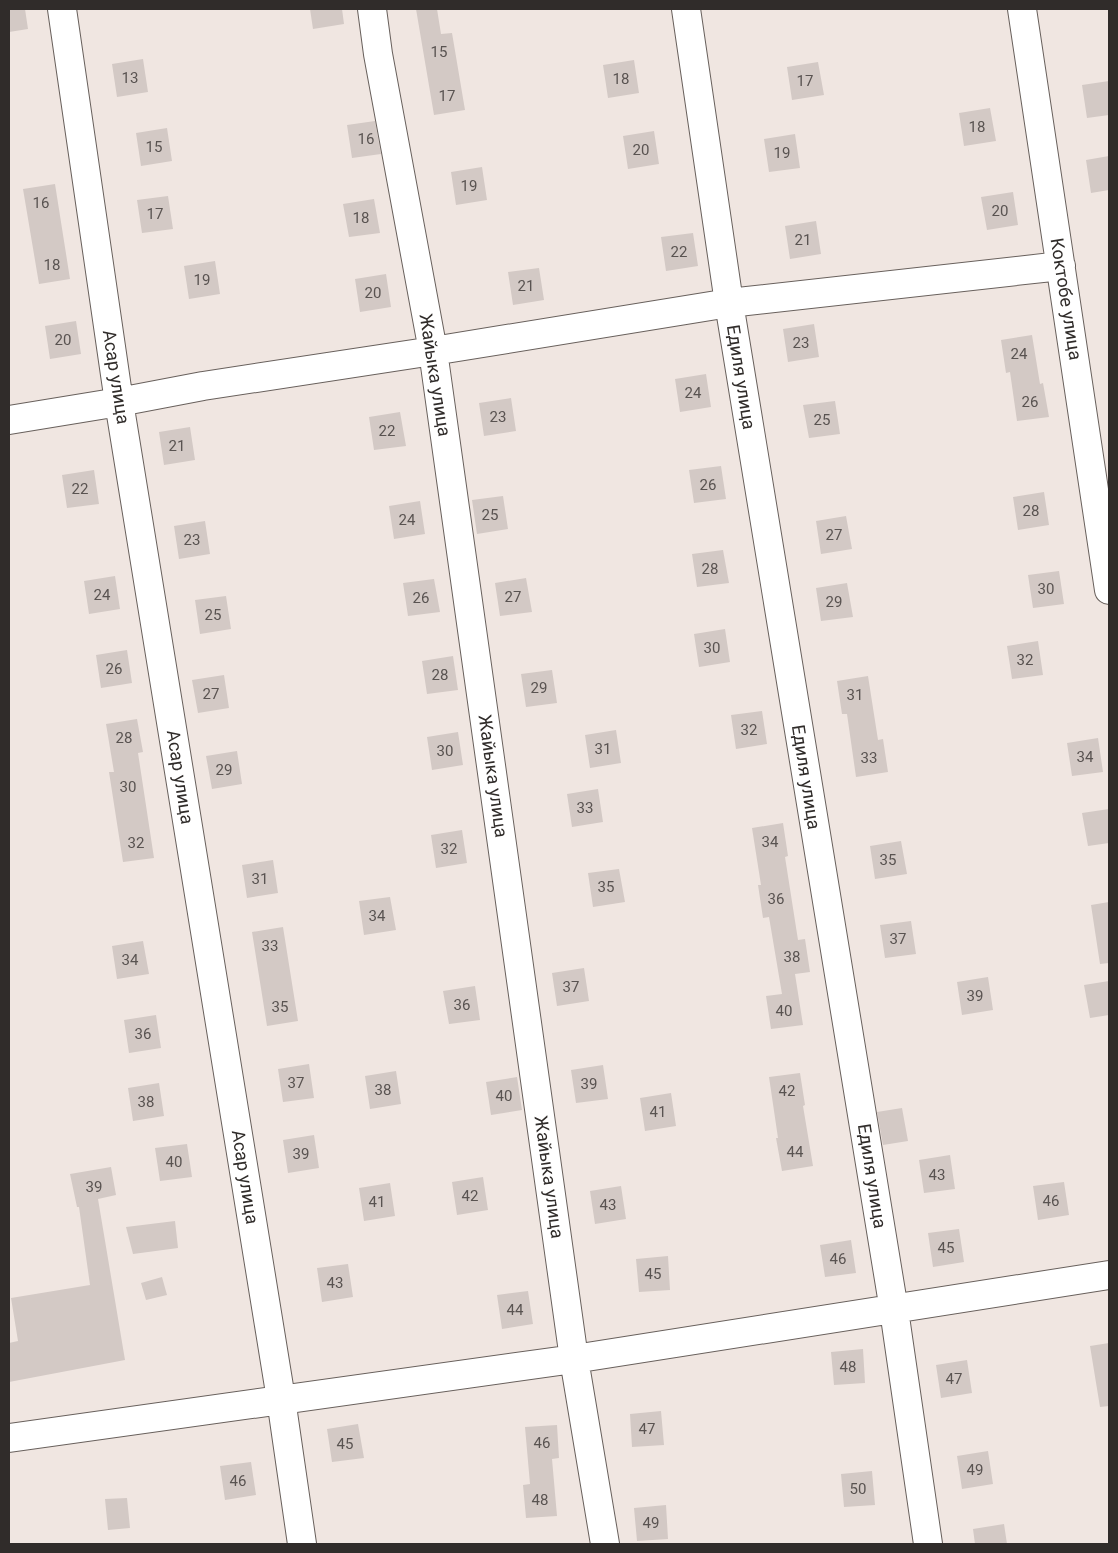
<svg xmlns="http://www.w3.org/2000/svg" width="1118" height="1553" font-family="Roboto,sans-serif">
<rect width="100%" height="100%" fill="#f0e6e1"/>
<path fill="#d3c9c5" d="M 9,9 L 25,9 L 28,29 L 9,32 Z
M 310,9 L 342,9 L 344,24 L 313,29 Z
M 416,9 L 437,9 L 441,34 L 452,33 L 465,110 L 434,115 Z
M 143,59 L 148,92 L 117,97 L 112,64 Z
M 634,60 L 639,93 L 608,98 L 603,65 Z
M 818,62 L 824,95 L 792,100 L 787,67 Z
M 1109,81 L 1109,115 L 1087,118 L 1082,85 Z
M 990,108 L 996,141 L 964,146 L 959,113 Z
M 375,121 L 381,154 L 352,158 L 347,125 Z
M 167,128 L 172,161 L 141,166 L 136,133 Z
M 654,131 L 659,164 L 628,169 L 623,136 Z
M 795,134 L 800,168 L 769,172 L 764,139 Z
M 1109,156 L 1109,190 L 1091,193 L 1086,160 Z
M 482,167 L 487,200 L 456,205 L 451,172 Z
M 55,184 L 70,279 L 39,284 L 23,189 Z
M 1013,192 L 1018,225 L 987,230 L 981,197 Z
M 168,196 L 173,229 L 142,233 L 137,200 Z
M 374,199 L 380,233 L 349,237 L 343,204 Z
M 816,221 L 821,254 L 790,259 L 785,226 Z
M 693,233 L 698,266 L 666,271 L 661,237 Z
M 215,261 L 220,294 L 189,299 L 184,266 Z
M 539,268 L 544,300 L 513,305 L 508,272 Z
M 386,274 L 391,307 L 360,312 L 355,279 Z
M 76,321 L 81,354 L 50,359 L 45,326 Z
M 814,324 L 819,357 L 788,362 L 783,329 Z
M 1032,335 L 1040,384 L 1043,383 L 1049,417 L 1017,421 L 1010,372 L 1006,373 L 1001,340 Z
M 706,374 L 711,407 L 680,412 L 675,379 Z
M 511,398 L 516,431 L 484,436 L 479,403 Z
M 835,401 L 840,434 L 809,438 L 803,405 Z
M 400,412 L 406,446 L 374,450 L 369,417 Z
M 190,427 L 195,460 L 164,465 L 159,432 Z
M 721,466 L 726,499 L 694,503 L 689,470 Z
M 94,470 L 99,504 L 67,508 L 62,475 Z
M 1044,492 L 1049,525 L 1018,530 L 1013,497 Z
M 503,496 L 508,529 L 477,534 L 472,500 Z
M 420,501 L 425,534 L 394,539 L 389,506 Z
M 846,516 L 852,549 L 821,554 L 816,521 Z
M 205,521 L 210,554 L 179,559 L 174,526 Z
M 723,550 L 729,583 L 697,587 L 692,554 Z
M 1059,571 L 1064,604 L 1033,608 L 1028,575 Z
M 115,576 L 120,609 L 89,614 L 84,581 Z
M 526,578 L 532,612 L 500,616 L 495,583 Z
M 434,579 L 440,612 L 408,616 L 403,583 Z
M 847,583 L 853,617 L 821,621 L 816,588 Z
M 226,596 L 231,629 L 200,634 L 195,600 Z
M 725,629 L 730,662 L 699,667 L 694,634 Z
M 1038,641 L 1043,675 L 1012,679 L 1007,646 Z
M 127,650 L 132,683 L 101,688 L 96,655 Z
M 453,656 L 458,690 L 427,694 L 422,661 Z
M 552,670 L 557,703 L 526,707 L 521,674 Z
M 224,675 L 229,708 L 198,713 L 192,680 Z
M 868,676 L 878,740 L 883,739 L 888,772 L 856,777 L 847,714 L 842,714 L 837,681 Z
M 762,711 L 767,744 L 736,749 L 731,715 Z
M 137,719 L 143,752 L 138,753 L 154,858 L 123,862 L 109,772 L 114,772 L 106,724 Z
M 616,730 L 621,763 L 590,768 L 585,735 Z
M 458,732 L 463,765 L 432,770 L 427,737 Z
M 1098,738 L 1103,772 L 1072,776 L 1067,743 Z
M 237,751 L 242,784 L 212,789 L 206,756 Z
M 598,789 L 603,822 L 572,827 L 567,794 Z
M 1109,809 L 1109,843 L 1088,846 L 1082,813 Z
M 783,823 L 788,856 L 785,857 L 798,940 L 805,939 L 810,972 L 795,974 L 803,1025 L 771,1029 L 766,996 L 782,994 L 769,917 L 763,918 L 758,885 L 761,885 L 752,828 Z
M 462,830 L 467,863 L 436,868 L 431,835 Z
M 901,841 L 907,874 L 875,879 L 870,846 Z
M 273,860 L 278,893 L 247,898 L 242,865 Z
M 619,869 L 625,902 L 593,907 L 588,873 Z
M 390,897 L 396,930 L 364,935 L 359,901 Z
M 1109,902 L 1109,963 L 1100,964 L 1091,905 Z
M 911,921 L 916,954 L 885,958 L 880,925 Z
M 283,927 L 298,1021 L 267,1026 L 252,932 Z
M 143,941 L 149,974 L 117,979 L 112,946 Z
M 584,968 L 589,1001 L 557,1006 L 552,973 Z
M 988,977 L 993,1010 L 962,1015 L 957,982 Z
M 1109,981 L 1109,1015 L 1090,1018 L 1084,985 Z
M 475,986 L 480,1020 L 449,1024 L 443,991 Z
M 156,1015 L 161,1048 L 129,1053 L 124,1020 Z
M 309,1064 L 314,1098 L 283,1102 L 278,1069 Z
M 603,1065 L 608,1099 L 576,1103 L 571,1070 Z
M 396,1071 L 401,1104 L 370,1109 L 365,1076 Z
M 800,1073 L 805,1105 L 803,1106 L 813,1166 L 782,1171 L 776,1138 L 778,1138 L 769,1077 Z
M 517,1077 L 522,1110 L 491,1115 L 486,1082 Z
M 159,1083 L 164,1116 L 133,1121 L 128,1088 Z
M 671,1093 L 676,1126 L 645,1131 L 640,1098 Z
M 902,1108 L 908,1141 L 883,1145 L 877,1112 Z
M 314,1135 L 319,1168 L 288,1173 L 283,1140 Z
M 187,1144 L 192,1177 L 160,1181 L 155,1148 Z
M 950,1155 L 955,1189 L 924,1193 L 919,1160 Z
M 111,1167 L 116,1195 L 98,1199 L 125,1360 L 9,1382 L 9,1343 L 18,1341 L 11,1298 L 90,1285 L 79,1207 L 77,1207 L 70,1174 Z
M 483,1177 L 488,1210 L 457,1215 L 452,1182 Z
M 1064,1182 L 1069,1215 L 1038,1220 L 1033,1186 Z
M 390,1183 L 395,1216 L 364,1221 L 359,1188 Z
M 621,1186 L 626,1219 L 595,1224 L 590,1191 Z
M 175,1221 L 178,1248 L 133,1254 L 126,1227 Z
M 959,1229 L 964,1262 L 933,1267 L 928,1233 Z
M 851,1240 L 856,1273 L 825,1277 L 820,1245 Z
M 668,1256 L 670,1290 L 639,1292 L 636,1259 Z
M 348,1264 L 353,1297 L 322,1302 L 317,1268 Z
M 162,1277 L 167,1295 L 146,1300 L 141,1283 Z
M 528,1291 L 533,1324 L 502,1329 L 497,1295 Z
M 1109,1343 L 1109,1406 L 1100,1407 L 1090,1346 Z
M 863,1349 L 865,1383 L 834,1385 L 831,1352 Z
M 967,1360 L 972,1393 L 941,1398 L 936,1365 Z
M 661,1411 L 664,1445 L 632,1447 L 630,1414 Z
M 358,1424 L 364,1458 L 332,1462 L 327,1429 Z
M 557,1425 L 559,1458 L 552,1459 L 557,1516 L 526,1518 L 523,1485 L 530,1484 L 525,1427 Z
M 988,1451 L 993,1484 L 962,1489 L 957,1456 Z
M 251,1462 L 256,1495 L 225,1500 L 220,1466 Z
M 872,1471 L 875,1505 L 844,1507 L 841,1474 Z
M 127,1498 L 130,1528 L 108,1530 L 105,1499 Z
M 666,1505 L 668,1539 L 637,1541 L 634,1508 Z
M 1004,1524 L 1007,1544 L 975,1544 L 973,1529 Z"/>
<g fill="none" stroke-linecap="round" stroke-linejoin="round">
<g stroke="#68605c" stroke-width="30">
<path id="minor" d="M 62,9 L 119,402 L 281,1399 L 302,1544
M 372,9 L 378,54 L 433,351 L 574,1359 L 605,1544
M 686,9 L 729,303 L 894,1310 L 928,1544
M 1022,9 L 1109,590
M 9,420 L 119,402 L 203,386 L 433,351 L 729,303 L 1061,266
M 9,1438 L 574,1359 L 1109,1275"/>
</g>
<use href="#minor" stroke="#fff" stroke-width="28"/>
</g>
<g text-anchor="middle" stroke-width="4" stroke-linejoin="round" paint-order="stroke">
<g font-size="15" fill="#595351">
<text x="439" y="57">15</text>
<text x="130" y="83">13</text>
<text x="621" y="84">18</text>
<text x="805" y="86">17</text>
<text x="447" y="101">17</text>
<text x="977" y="132">18</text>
<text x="366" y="144">16</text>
<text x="154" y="152">15</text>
<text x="641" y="155">20</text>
<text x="782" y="158">19</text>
<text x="469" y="191">19</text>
<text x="41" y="208">16</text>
<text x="1000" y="216">20</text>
<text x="155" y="219">17</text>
<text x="361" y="223">18</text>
<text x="803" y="245">21</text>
<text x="679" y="257">22</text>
<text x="52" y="270">18</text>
<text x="202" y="285">19</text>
<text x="526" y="291">21</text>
<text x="373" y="298">20</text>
<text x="63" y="345">20</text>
<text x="801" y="348">23</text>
<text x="1019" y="359">24</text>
<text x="693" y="398">24</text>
<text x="1030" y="407">26</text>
<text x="498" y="422">23</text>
<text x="822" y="425">25</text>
<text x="387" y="436">22</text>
<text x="177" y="451">21</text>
<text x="708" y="490">26</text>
<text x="80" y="494">22</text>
<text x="1031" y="516">28</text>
<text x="490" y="520">25</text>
<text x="407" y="525">24</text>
<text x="834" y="540">27</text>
<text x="192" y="545">23</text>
<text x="710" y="574">28</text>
<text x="1046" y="594">30</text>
<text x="102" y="600">24</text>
<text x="513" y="602">27</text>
<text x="421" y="603">26</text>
<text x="834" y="607">29</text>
<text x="213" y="620">25</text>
<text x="712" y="653">30</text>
<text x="1025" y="665">32</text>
<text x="114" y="674">26</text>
<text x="440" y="680">28</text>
<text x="539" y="693">29</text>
<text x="211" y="699">27</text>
<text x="855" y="700">31</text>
<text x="749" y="735">32</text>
<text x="124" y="743">28</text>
<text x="603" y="754">31</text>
<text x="445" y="756">30</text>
<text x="1085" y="762">34</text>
<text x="869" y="763">33</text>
<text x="224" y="775">29</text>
<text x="128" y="792">30</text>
<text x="585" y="813">33</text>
<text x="770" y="847">34</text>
<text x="136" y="848">32</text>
<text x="449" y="854">32</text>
<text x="888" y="865">35</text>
<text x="260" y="884">31</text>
<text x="606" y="892">35</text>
<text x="776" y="904">36</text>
<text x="377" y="921">34</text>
<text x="898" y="944">37</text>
<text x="270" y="951">33</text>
<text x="792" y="962">38</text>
<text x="130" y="965">34</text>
<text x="571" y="992">37</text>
<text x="975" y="1001">39</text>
<text x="462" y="1010">36</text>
<text x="280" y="1012">35</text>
<text x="784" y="1016">40</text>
<text x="143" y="1039">36</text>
<text x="296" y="1088">37</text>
<text x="589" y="1089">39</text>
<text x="383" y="1095">38</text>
<text x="787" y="1096">42</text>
<text x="504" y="1101">40</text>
<text x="146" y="1107">38</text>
<text x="658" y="1117">41</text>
<text x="795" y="1157">44</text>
<text x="301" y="1159">39</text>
<text x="174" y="1167">40</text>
<text x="937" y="1180">43</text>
<text x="94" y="1192">39</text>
<text x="470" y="1201">42</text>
<text x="1051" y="1206">46</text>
<text x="377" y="1207">41</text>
<text x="608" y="1210">43</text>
<text x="946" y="1253">45</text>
<text x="838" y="1264">46</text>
<text x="653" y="1279">45</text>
<text x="335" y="1288">43</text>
<text x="515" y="1315">44</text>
<text x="848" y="1372">48</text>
<text x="954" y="1384">47</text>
<text x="647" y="1434">47</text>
<text x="542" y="1448">46</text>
<text x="345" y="1449">45</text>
<text x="975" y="1475">49</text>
<text x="238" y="1486">46</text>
<text x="858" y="1494">50</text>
<text x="540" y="1505">48</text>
<text x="651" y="1528">49</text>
</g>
<g font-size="18" fill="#302c2a" stroke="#fff">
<text transform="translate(1066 299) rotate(81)" y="6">Коктобе улица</text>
<text transform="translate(435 375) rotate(81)" y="6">Жайыка улица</text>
<text transform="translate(116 377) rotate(81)" y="6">Асар улица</text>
<text transform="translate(741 377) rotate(81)" y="6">Едиля улица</text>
<text transform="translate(493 776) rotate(82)" y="6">Жайыка улица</text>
<text transform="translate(180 777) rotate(81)" y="6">Асар улица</text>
<text transform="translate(806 777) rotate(81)" y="6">Едиля улица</text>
<text transform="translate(872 1176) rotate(81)" y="6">Едиля улица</text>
<text transform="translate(245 1177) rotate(81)" y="6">Асар улица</text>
<text transform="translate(549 1177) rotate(82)" y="6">Жайыка улица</text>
</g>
</g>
<rect width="1118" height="1553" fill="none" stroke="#302c2a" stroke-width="20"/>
</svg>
